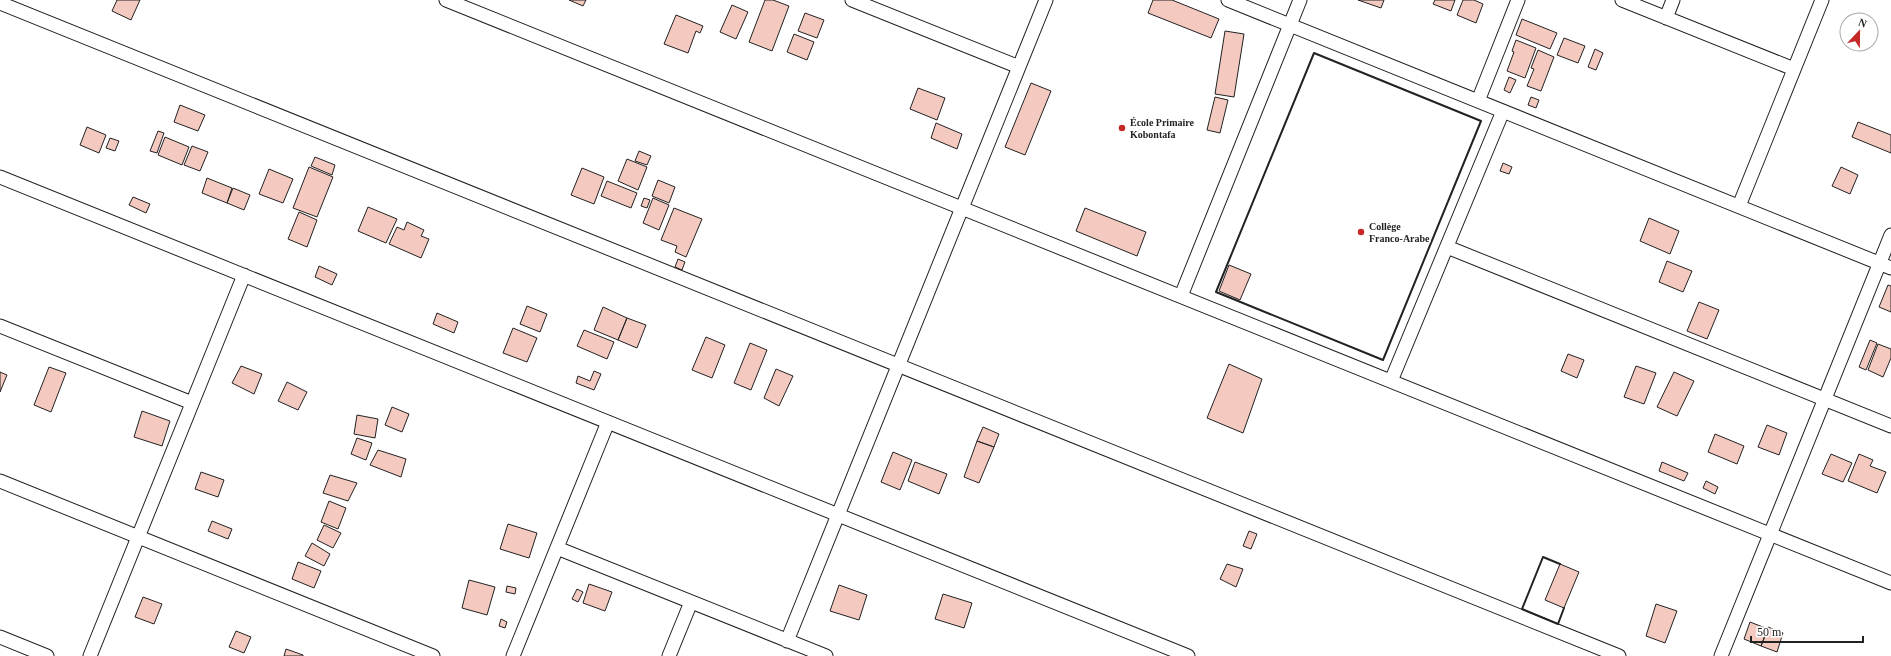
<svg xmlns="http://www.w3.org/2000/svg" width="1891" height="656" font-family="'Times New Roman',serif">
<rect width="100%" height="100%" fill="#fff"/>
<path fill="#f3c9c0" stroke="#222" d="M 117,0 L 140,0 L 131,20 L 112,11 Z
M 569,0 L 586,0 L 583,6 Z
M 765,0 L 773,0 L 789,6 L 772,51 L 749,42 Z
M 1153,0 L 1172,0 L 1219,19 L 1211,38 L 1148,13 Z
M 1358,0 L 1384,0 L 1381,8 Z
M 1435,0 L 1455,0 L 1451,11 L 1433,4 Z
M 1463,0 L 1474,0 L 1483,4 L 1476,23 L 1457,15 Z
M 732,5 L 748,12 L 736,39 L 720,32 Z
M 805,13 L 824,20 L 817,38 L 798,31 Z
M 676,15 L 703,26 L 700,33 L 696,31 L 688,53 L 664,44 Z
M 1522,19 L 1557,33 L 1550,49 L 1516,35 Z
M 1225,31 L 1244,34 L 1234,97 L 1215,94 Z
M 794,34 L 814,42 L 807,60 L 787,52 Z
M 1564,38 L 1585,46 L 1578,63 L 1557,55 Z
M 1516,40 L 1536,48 L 1525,78 L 1507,71 L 1514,52 L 1512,51 Z
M 1595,49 L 1603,53 L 1596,70 L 1588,67 Z
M 1538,50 L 1554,57 L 1541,91 L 1527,86 L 1534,69 L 1531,68 Z
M 1509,77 L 1516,80 L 1510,93 L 1504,90 Z
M 1031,83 L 1051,91 L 1025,155 L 1005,147 Z
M 918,88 L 945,98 L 937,120 L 910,109 Z
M 1215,97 L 1228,100 L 1220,133 L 1207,130 Z
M 1531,97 L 1539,100 L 1536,108 L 1528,105 Z
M 180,105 L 205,115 L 198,131 L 174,122 Z
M 1858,122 L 1891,135 L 1891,153 L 1852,137 Z
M 936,123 L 962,134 L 957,149 L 931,138 Z
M 87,127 L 106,135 L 99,153 L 80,145 Z
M 158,131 L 164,133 L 157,153 L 150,151 Z
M 165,137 L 189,147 L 182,165 L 158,155 Z
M 110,138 L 119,141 L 115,151 L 106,148 Z
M 192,146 L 208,152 L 200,171 L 184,165 Z
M 639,151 L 651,156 L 647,165 L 635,161 Z
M 315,157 L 335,165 L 332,175 L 311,166 Z
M 627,159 L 647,167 L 638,190 L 618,181 Z
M 1503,163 L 1512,167 L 1509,174 L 1500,171 Z
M 309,167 L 333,177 L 317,217 L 293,208 Z
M 1841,167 L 1858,175 L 1850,194 L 1832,186 Z
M 582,168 L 604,177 L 594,204 L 571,195 Z
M 269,169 L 293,179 L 283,203 L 259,194 Z
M 207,178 L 232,188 L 227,203 L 202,193 Z
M 658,180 L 675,187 L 669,203 L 652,196 Z
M 607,181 L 637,193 L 631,208 L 601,196 Z
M 233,188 L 250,195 L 244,210 L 227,203 Z
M 133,197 L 150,204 L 146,213 L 129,205 Z
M 644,198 L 650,200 L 647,208 L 641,206 Z
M 653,198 L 669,205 L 659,230 L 643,223 Z
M 368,207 L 397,219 L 386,243 L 358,231 Z
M 674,208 L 702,219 L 686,257 L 675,252 L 677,246 L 661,240 Z
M 1085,208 L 1146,232 L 1137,256 L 1076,231 Z
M 299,212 L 317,220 L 307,247 L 288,239 Z
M 1649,218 L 1679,231 L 1670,254 L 1640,241 Z
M 407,222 L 424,230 L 421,236 L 429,239 L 421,258 L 389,244 L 397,227 L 404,230 Z
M 678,259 L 685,262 L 682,270 L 675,267 Z
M 1667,261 L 1692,271 L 1683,292 L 1659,282 Z
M 1229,265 L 1251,274 L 1240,300 L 1219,291 Z
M 319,266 L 337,274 L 332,285 L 315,277 Z
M 1888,285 L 1891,286 L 1891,312 L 1879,307 Z
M 1699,302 L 1719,310 L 1707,339 L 1687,331 Z
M 527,306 L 547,314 L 540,332 L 520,324 Z
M 603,307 L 627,318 L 618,340 L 594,330 Z
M 437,313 L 458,322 L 454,333 L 433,324 Z
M 627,318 L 646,325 L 637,348 L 618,340 Z
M 513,328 L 537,338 L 527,362 L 503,353 Z
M 584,330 L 614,342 L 607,359 L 577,346 Z
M 706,337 L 725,345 L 712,378 L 692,370 Z
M 1870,340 L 1877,343 L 1866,370 L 1859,367 Z
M 750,343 L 767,350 L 751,390 L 734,383 Z
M 1878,344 L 1891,349 L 1891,358 L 1883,377 L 1868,370 Z
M 1568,354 L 1584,360 L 1577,378 L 1561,371 Z
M 1229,364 L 1262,379 L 1243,433 L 1207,418 Z
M 241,366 L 262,374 L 254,394 L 232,383 Z
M 1636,366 L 1656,373 L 1644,404 L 1624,397 Z
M 49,367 L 66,373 L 51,412 L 34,405 Z
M 776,369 L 793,376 L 779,406 L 764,398 Z
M 594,371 L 601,374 L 594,390 L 576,383 L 578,376 L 590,381 Z
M 0,372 L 7,375 L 0,392 Z
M 1674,372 L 1694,381 L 1677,416 L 1657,407 Z
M 287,382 L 307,392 L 298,410 L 278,401 Z
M 392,407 L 409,414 L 402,432 L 385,425 Z
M 142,411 L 170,421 L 162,446 L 134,437 Z
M 357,415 L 378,419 L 375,438 L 354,434 Z
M 1767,425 L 1787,433 L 1779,455 L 1758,447 Z
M 983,427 L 999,434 L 994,447 L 977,441 Z
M 1715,434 L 1744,446 L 1737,464 L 1708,452 Z
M 357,438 L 372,443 L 366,460 L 351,454 Z
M 977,441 L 994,447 L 979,483 L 964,477 Z
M 378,450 L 406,459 L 401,477 L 370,465 Z
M 893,452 L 912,460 L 900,490 L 881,482 Z
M 1831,454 L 1852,463 L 1843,482 L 1822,474 Z
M 1859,454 L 1873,460 L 1870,466 L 1886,472 L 1877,493 L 1848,481 Z
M 915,462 L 947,474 L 939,494 L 908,481 Z
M 1662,462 L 1688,473 L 1684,481 L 1659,471 Z
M 201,472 L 224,480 L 218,497 L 195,489 Z
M 330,475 L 357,483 L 348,501 L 323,493 Z
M 1706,481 L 1718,487 L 1715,494 L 1703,488 Z
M 329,501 L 346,508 L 338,529 L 321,522 Z
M 212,521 L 232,529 L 228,539 L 208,531 Z
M 508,524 L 537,533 L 529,558 L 500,549 Z
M 324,525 L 341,533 L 333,548 L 317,540 Z
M 1249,531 L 1257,534 L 1251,549 L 1243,546 Z
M 312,543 L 330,554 L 324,566 L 305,556 Z
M 298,562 L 321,571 L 314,588 L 292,579 Z
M 1227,564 L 1243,569 L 1236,587 L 1220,579 Z
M 1560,564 L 1579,572 L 1564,608 L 1545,600 Z
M 469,580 L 495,587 L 487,615 L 462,608 Z
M 589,584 L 612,592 L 605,611 L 583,603 Z
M 839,585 L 867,595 L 859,620 L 830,611 Z
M 507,586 L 516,588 L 515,594 L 506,592 Z
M 577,589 L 583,592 L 578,602 L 572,599 Z
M 943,594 L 972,603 L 964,628 L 935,619 Z
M 143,597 L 162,604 L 154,624 L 135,617 Z
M 1656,604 L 1677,611 L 1665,643 L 1646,636 Z
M 501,619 L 507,622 L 505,628 L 499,626 Z
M 1750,622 L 1768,629 L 1761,646 L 1744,639 Z
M 1768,627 L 1783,633 L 1777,652 L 1761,646 Z
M 236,631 L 251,637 L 244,653 L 229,647 Z
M 286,649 L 303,655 L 303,656 L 284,656 Z"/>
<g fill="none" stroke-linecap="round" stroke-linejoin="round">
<g stroke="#222" stroke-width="15">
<path id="minor" d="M 446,0 L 1891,583
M 852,0 L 1019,67
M 1228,0 L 1891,268
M 1622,0 L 1794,69
M 0,3 L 1619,656
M 1666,18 L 1673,0
M 1478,101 L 1518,0
M 0,177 L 1188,656
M 1739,206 L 1822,0
M 1447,247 L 1891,426
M 1181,296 L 1300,0
M 0,326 L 192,403
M 1391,381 L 1503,111
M 0,481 L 433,656
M 557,548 L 826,656
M 0,637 L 47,656
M 787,641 L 1046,0
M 90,656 L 244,275
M 513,656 L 608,422
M 669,656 L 691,602
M 1721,656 L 1891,235"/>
</g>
<use href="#minor" stroke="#fff" stroke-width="13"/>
<path stroke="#222" stroke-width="2" d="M 1314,53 L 1481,121 L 1383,360 L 1216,292 Z
M 1560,564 L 1543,557 L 1522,609 L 1558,624 L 1564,608"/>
</g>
<g fill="#c62828" stroke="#fff" stroke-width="1.5">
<circle cx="1122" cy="128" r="4"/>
<circle cx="1361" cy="232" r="4"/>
</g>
<g text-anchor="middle" stroke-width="3" stroke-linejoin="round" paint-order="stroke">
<g font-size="10" font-weight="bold" fill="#222" stroke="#fff" text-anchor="start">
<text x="1130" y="126">École Primaire<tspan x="1130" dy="12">Kobontafa</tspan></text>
<text x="1369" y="230">Collège<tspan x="1369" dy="12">Franco-Arabe</tspan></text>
</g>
</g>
<g transform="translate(1859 32) rotate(22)"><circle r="19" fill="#ffffff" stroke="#a7a7a7"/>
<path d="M0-3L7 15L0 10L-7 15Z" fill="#c62828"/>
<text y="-6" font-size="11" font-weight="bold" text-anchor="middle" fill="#222222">N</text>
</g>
<path d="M1751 636v6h112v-6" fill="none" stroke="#222222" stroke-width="2"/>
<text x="1757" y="636" font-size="12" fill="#222222" stroke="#ffffff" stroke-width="3" paint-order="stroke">50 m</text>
</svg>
